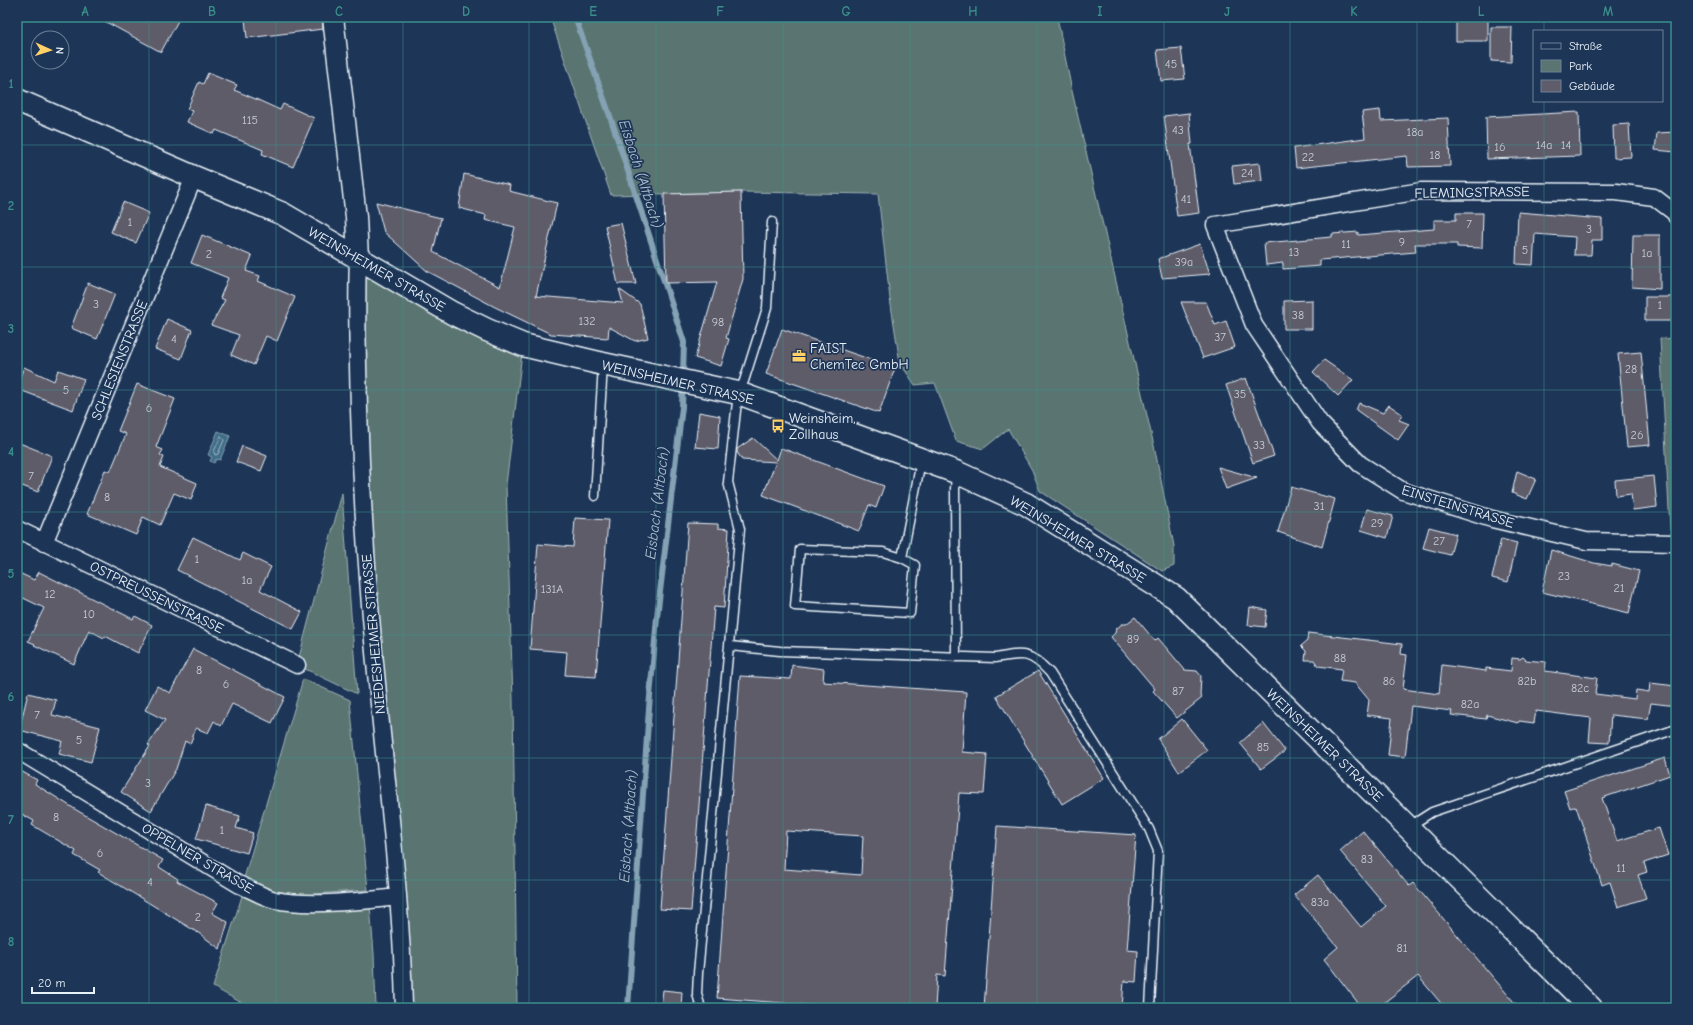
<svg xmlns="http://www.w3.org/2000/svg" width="1693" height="1025" font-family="'Comic Neue',sans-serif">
<rect width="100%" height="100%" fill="#1d3557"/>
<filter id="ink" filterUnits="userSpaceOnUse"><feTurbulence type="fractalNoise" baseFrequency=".025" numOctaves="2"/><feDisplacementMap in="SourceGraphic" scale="8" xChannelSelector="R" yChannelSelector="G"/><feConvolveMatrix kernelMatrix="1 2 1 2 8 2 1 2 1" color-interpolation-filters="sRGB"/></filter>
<g filter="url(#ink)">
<path fill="#5a7471" stroke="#a1b2b4" d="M 550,17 L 1057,17 L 1072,91 L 1155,450 L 1174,546 L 1174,566 L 1162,571 L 1040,491 L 1032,470 L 1008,429 L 983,449 L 956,441 L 935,383 L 915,385 L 900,363 L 890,299 L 878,194 L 741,192 L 611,195 Z
M 358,259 L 523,345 L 506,485 L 513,700 L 517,1008 L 404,1008 L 379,702 Z
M 1660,338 L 1676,339 L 1676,529 L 1670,529 Z
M 342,493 L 357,694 L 297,665 Z
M 303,679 L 350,700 L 368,890 L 302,895 L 263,889 L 244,878 Z
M 242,896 L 252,899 L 370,906 L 374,954 L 376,1008 L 251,1008 L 213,987 Z"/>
<path fill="#416d87" stroke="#84a2b4" d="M 218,431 L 230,436 L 220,460 L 216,459 L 214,463 L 210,461 L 212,457 L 208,455 Z"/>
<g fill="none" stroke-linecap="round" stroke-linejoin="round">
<path stroke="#a5bccb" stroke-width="1" d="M 221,437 L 224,440 L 218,454 L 215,455 L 214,452 Z"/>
<path stroke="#84a2b4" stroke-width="6" d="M 575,17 L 610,116 L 684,342 L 682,407 L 657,617 L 649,708 L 628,1008"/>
</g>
<path fill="#5f5c6b" stroke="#e8f1f8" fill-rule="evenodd" d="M 97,17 L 180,17 L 161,52 Z
M 261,17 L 322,17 L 323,29 L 247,38 L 245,19 Z
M 1456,17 L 1488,17 L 1488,41 L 1456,41 Z
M 1491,27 L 1512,27 L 1511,62 L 1491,61 Z
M 1181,48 L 1185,79 L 1161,81 L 1157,50 Z
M 208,73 L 237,85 L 234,90 L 258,100 L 280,110 L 283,104 L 314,118 L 293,167 L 262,154 L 263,150 L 216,130 L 214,134 L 187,122 L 192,111 L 187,109 L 199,82 L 203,84 Z
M 1380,110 L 1381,121 L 1448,118 L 1450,166 L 1408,167 L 1407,156 L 1296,168 L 1294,148 L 1365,138 L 1362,112 Z
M 1579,112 L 1580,156 L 1487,159 L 1486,117 Z
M 1189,113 L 1192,144 L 1190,144 L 1199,213 L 1177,216 L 1164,116 Z
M 1629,124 L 1631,157 L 1614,158 L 1613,125 Z
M 1676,132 L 1676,152 L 1655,150 L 1657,133 Z
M 1260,163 L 1262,181 L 1234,184 L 1232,166 Z
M 464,174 L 510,185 L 509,191 L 557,203 L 536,296 L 623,303 L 619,289 L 640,304 L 648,338 L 635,341 L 609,327 L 608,338 L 551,334 L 495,307 L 427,271 L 384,232 L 376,202 L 441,218 L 433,252 L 500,287 L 515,227 L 485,220 L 486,215 L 459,208 Z
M 741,192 L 743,279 L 726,338 L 729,339 L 721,366 L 695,358 L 717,282 L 666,283 L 664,194 Z
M 123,202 L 149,213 L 136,243 L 111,232 Z
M 1518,212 L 1602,219 L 1602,240 L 1592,240 L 1591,255 L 1574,255 L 1575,237 L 1535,234 L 1533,265 L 1516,264 Z
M 1456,213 L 1483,213 L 1482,248 L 1457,247 L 1457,244 L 1415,244 L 1416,252 L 1320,260 L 1320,266 L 1283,269 L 1283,263 L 1266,265 L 1264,243 L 1332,237 L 1332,234 L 1358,232 L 1358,235 L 1434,229 L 1434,220 L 1456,220 Z
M 621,223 L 636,284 L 618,284 L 605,226 Z
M 202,235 L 252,256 L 246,271 L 260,276 L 258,281 L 295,297 L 277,341 L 266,336 L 254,365 L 231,355 L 239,335 L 211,325 L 225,300 L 220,298 L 228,278 L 191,263 Z
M 1633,235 L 1660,235 L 1660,289 L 1632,287 Z
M 1200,244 L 1210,274 L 1162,278 L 1158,259 Z
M 88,283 L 115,294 L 97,339 L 71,328 Z
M 1645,297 L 1675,297 L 1676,321 L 1645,321 Z
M 1312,300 L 1312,329 L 1284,329 L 1284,301 Z
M 1181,302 L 1206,302 L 1215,325 L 1226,321 L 1235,347 L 1203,358 Z
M 167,319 L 192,330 L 181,359 L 155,349 Z
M 782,329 L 895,368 L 879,413 L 766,374 Z
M 1641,352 L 1650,445 L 1627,447 L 1618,354 Z
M 1324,360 L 1353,380 L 1338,396 L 1313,372 Z
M 24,367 L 54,381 L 58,370 L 84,379 L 73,410 L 17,389 L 17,384 Z
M 1246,378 L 1274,456 L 1253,463 L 1226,385 Z
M 137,384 L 175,399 L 156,447 L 163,450 L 160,455 L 164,457 L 160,467 L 197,483 L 191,500 L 174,493 L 160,525 L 143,517 L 136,535 L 87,514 L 105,470 L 110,472 L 126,434 L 118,431 Z
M 1359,403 L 1383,413 L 1389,405 L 1402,414 L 1399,420 L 1409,424 L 1398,440 L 1356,410 Z
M 699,412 L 720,416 L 718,449 L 695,447 Z
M 753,438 L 777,460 L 781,448 L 884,486 L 876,508 L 869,505 L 859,531 L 763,495 L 776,462 L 742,460 L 737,452 L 737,449 Z
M 17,442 L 52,456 L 38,492 L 17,484 Z
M 242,446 L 267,456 L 261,471 L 236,462 Z
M 1218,467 L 1257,478 L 1226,489 Z
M 1517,471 L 1536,479 L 1527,499 L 1512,493 Z
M 1654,476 L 1657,507 L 1633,510 L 1631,494 L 1616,496 L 1615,480 Z
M 1291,487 L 1335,499 L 1322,547 L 1278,532 Z
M 1367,509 L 1393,516 L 1387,538 L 1361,530 Z
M 575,518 L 608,520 L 596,677 L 565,675 L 567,652 L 530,649 L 538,544 L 573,547 Z
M 688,523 L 718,524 L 718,528 L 729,529 L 724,608 L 714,607 L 691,911 L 660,909 Z
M 1429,527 L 1456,534 L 1450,555 L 1423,548 Z
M 193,537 L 240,560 L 243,553 L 271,567 L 260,590 L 302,612 L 293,629 L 177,570 Z
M 1501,539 L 1517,543 L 1508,582 L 1492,578 Z
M 1551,550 L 1594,563 L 1612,566 L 1612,564 L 1639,571 L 1629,613 L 1542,592 Z
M 17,572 L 34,580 L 39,572 L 133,619 L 135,616 L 152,625 L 138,653 L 105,636 L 104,638 L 89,630 L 74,664 L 34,645 L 35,644 L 28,641 L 44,608 L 17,595 Z
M 1250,607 L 1267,610 L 1265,627 L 1248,625 Z
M 1135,617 L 1155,641 L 1158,638 L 1185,670 L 1197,671 L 1201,676 L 1200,695 L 1202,698 L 1177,718 L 1153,691 L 1155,689 L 1111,637 L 1115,633 L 1116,629 L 1122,624 L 1126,624 Z
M 1308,633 L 1402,644 L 1401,654 L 1407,655 L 1403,689 L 1439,694 L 1442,665 L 1486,671 L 1486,668 L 1511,671 L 1512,658 L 1520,659 L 1523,657 L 1526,660 L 1546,662 L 1545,671 L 1597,678 L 1595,694 L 1635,699 L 1636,690 L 1649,692 L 1650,683 L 1676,686 L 1676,706 L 1651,703 L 1648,719 L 1611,715 L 1609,743 L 1589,742 L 1591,718 L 1536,711 L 1534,723 L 1519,721 L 1518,723 L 1487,715 L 1486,719 L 1451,715 L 1452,711 L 1411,706 L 1405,757 L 1388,755 L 1392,718 L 1367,715 L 1369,700 L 1355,683 L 1340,681 L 1342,669 L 1318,666 L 1314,660 L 1305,660 L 1306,651 L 1301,646 L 1307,641 Z
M 193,649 L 285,697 L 272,723 L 232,704 L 221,726 L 214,721 L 208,733 L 196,728 L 190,744 L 185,741 L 176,769 L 151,811 L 121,792 L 150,746 L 148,745 L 165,720 L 145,710 L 157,686 L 170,693 Z
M 792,665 L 824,669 L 823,682 L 966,692 L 962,752 L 987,754 L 984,794 L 959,793 L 945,976 L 937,975 L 935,1008 L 849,1008 L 717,998 L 740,676 L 791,679 ZM 786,831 L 863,836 L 861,875 L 784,869 Z
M 1038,671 L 1104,778 L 1062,804 L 996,696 Z
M 28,693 L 56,700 L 52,715 L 100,727 L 91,762 L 59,754 L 62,741 L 19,730 Z
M 1182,719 L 1207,750 L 1179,772 L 1158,739 Z
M 1263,723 L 1285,751 L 1261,769 L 1240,743 Z
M 1665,758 L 1670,775 L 1602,798 L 1617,841 L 1659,828 L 1668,855 L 1644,863 L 1647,872 L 1638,875 L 1646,898 L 1618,907 L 1610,882 L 1602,885 L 1576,806 L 1570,808 L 1564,791 Z
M 17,769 L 37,780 L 35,784 L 78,811 L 163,860 L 159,867 L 178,879 L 177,881 L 218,903 L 212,913 L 228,922 L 220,949 L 200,934 L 98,872 L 100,870 L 74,855 L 76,851 L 32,825 L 34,821 L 18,812 L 17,815 Z
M 206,806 L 240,816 L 236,828 L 253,833 L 247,853 L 196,839 Z
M 997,826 L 1136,835 L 1127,950 L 1138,951 L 1136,982 L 1124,981 L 1122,1008 L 984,1008 Z
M 1363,831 L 1409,886 L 1413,883 L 1519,1008 L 1445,1008 L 1418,976 L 1377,1008 L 1362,1008 L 1324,959 L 1338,947 L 1294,895 L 1318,875 L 1361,927 L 1386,906 L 1340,851 Z
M 663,990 L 682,992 L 681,1008 L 661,1008 Z"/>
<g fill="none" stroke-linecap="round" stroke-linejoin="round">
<g stroke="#e8f1f8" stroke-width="11">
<path id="service" d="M 956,474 L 955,489 L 956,657
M 595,496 L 603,365
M 902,558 L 915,565 L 910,613 L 795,606 L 800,549 L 883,552 L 902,558 L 921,461
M 730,646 L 780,651 L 995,658 C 1023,653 1030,651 1050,673 L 1149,829 L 1158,851 L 1150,1008
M 1410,826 L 1432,812 L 1676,729
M 701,1008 L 697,994 L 698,973 L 740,529 L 728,482 L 738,393 L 744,381 L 767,308 L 772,222"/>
</g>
<g stroke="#e8f1f8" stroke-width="19">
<path id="minor" d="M 1676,216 L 1675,213 L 1654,197 L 1616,192 L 1421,191 L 1215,225 L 1254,325 L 1320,423 L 1360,464 L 1403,491 L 1492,519 L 1586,541 L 1676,543
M 358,259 C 356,310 358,360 359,410 C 362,508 369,606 379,704 C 389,805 402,906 404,1008
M 17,529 L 297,665
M 44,543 L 194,177
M 17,750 L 238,884 C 250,889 263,897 275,900 C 308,907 363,901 398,897"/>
</g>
<g stroke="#e8f1f8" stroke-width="23">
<path id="tertiary" d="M 333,17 L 356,217 L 358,259"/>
</g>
<g stroke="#e8f1f8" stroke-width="25">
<path id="secondary" d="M 17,100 L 194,177 L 283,214 L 452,313 L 487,330 L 523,345 L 603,364 L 738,393 L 956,472 L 1026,504 L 1176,598 L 1591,1008"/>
</g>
<use href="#service" stroke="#1d3557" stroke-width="8"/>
<use href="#minor" stroke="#1d3557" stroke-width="16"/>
<use href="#tertiary" stroke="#1d3557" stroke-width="20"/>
<use href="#secondary" stroke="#1d3557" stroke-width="22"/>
</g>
</g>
<path fill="none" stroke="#3a8f8a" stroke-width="1" stroke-opacity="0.55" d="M 149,17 L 149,1008M 276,17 L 276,1008M 403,17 L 403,1008M 529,17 L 529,1008M 656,17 L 656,1008M 783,17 L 783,1008M 910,17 L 910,1008M 1037,17 L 1037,1008M 1164,17 L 1164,1008M 1290,17 L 1290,1008M 1417,17 L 1417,1008M 1544,17 L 1544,31M 1544,101 L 1544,1008M 17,145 L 1676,145M 17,267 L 1676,267M 17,390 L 1676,390M 17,512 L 1676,512M 17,635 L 1676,635M 17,758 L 1676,758M 17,880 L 1676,880"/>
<defs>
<g id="office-bare" transform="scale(1.08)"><path d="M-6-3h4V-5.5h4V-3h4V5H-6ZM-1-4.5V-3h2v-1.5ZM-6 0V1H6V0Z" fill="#ffd166" stroke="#1d3557" stroke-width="2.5" paint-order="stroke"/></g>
<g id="bus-bare" transform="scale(1.08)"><path d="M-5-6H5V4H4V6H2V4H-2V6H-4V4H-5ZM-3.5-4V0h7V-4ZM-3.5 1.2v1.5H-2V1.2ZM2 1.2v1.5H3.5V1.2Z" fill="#ffd166" stroke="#1d3557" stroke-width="2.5" paint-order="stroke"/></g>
</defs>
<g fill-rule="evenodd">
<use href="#office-bare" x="799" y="356"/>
<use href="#bus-bare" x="778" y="426"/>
</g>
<g text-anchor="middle" stroke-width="3.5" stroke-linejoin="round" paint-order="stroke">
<g font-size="12" fill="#c6ccd5">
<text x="1171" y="68">45</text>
<text x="250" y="124">115</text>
<text x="1178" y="134">43</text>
<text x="1415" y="136">18a</text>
<text x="1544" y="149">14a</text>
<text x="1566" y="149">14</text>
<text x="1500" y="151">16</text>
<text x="1435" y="159">18</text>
<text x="1308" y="161">22</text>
<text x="1247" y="177">24</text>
<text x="1186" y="203">41</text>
<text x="130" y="226">1</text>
<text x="1469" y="228">7</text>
<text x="1589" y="233">3</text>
<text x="1402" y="246">9</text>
<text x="1346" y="248">11</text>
<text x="1525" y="254">5</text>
<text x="1294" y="256">13</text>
<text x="1647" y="257">1a</text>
<text x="209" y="258">2</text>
<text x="1184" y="266">39a</text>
<text x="96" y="308">3</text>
<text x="1660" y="309">1</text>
<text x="1298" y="319">38</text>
<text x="587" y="325">132</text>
<text x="718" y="326">98</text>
<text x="1220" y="341">37</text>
<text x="174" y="343">4</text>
<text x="1631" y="373">28</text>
<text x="66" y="394">5</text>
<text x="1240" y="398">35</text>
<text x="149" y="412">6</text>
<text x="1637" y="439">26</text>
<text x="1259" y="449">33</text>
<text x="31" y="480">7</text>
<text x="107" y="501">8</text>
<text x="1319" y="510">31</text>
<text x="1377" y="527">29</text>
<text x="1439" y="545">27</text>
<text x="197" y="563">1</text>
<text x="1564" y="580">23</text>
<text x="247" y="584">1a</text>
<text x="1619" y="592">21</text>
<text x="552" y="593">131A</text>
<text x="50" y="598">12</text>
<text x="89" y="618">10</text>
<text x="1133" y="643">89</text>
<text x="1340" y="662">88</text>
<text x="199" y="674">8</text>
<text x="1389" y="685">86</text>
<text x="1527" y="685">82b</text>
<text x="226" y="688">6</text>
<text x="1580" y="692">82c</text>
<text x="1178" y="695">87</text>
<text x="1470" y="708">82a</text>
<text x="37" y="719">7</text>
<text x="79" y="744">5</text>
<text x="1263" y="751">85</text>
<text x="148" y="787">3</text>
<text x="56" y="821">8</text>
<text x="222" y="834">1</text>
<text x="100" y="857">6</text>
<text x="1367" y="863">83</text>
<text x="1621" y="872">11</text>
<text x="150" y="886">4</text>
<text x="1320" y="906">83a</text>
<text x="198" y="921">2</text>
<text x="1402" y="952">81</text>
</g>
<g font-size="14" fill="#e8f1f8" stroke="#1d3557">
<text transform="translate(1472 192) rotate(-1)" y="5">FLEMINGSTRASSE</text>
<text transform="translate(377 269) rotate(30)" y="5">WEINSHEIMER STRASSE</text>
<text transform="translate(119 360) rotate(-68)" y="5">SCHLESIENSTRASSE</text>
<text transform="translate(678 382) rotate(13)" y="5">WEINSHEIMER STRASSE</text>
<text transform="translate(1458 506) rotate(17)" y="5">EINSTEINSTRASSE</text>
<text transform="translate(1078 539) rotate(31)" y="5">WEINSHEIMER STRASSE</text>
<text transform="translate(157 597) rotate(26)" y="5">OSTPREUSSENSTRASSE</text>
<text transform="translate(373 634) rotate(-95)" y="5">NIEDESHEIMER STRASSE</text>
<text transform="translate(1325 745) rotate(44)" y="5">WEINSHEIMER STRASSE</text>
<text transform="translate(198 858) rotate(30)" y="5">OPPELNER STRASSE</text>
</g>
<g font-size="14" fill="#e8f1f8" stroke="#1d3557" text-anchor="start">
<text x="810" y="353">FAIST<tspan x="810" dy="16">ChemTec GmbH</tspan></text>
<text x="789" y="423">Weinsheim,<tspan x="789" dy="16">Zollhaus</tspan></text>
</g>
<g font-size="15" font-style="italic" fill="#aec3d0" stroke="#1d3557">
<text transform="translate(641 174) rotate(72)" y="5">Eisbach (Altbach)</text>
<text transform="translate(657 503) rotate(-83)" y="5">Eisbach (Altbach)</text>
<text transform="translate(628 826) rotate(-86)" y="5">Eisbach (Altbach)</text>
</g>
</g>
<rect width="1693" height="1025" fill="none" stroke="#1d3557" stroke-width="44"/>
<rect x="1533" y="30" width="130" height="72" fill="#1d3557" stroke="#6e8097"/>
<rect x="1541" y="43" width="20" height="6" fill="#1d3557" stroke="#6e8097"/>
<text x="1569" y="50" font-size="12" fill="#e8f1f8">Straße</text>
<rect x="1541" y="60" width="20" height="12" fill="#5a7471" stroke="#6e8097"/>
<text x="1569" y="70" font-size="12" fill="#e8f1f8">Park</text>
<rect x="1541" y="80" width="20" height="12" fill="#5f5c6b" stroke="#6e8097"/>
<text x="1569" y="90" font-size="12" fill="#e8f1f8">Gebäude</text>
<g transform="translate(50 50) rotate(93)"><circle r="19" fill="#1d3557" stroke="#6e8097"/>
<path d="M0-3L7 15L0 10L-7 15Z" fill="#ffd166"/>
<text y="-6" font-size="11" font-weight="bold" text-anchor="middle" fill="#e8f1f8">N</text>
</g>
<path d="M32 987v6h62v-6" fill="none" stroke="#e8f1f8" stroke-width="2"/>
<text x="38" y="987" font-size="12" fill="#e8f1f8" stroke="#1d3557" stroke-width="3" paint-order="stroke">20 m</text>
<rect x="22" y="22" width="1649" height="981" fill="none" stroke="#3a8f8a" stroke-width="1.5"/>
<g font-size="13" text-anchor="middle" font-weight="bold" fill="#3a8f8a">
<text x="85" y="16">A</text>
<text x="212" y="16">B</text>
<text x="339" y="16">C</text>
<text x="466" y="16">D</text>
<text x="593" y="16">E</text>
<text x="720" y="16">F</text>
<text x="846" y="16">G</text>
<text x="973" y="16">H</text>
<text x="1100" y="16">I</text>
<text x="1227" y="16">J</text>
<text x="1354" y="16">K</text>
<text x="1481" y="16">L</text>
<text x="1608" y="16">M</text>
<text x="11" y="88">1</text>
<text x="11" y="210">2</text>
<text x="11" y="333">3</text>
<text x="11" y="456">4</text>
<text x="11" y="578">5</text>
<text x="11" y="701">6</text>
<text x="11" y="824">7</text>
<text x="11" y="946">8</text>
</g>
</svg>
